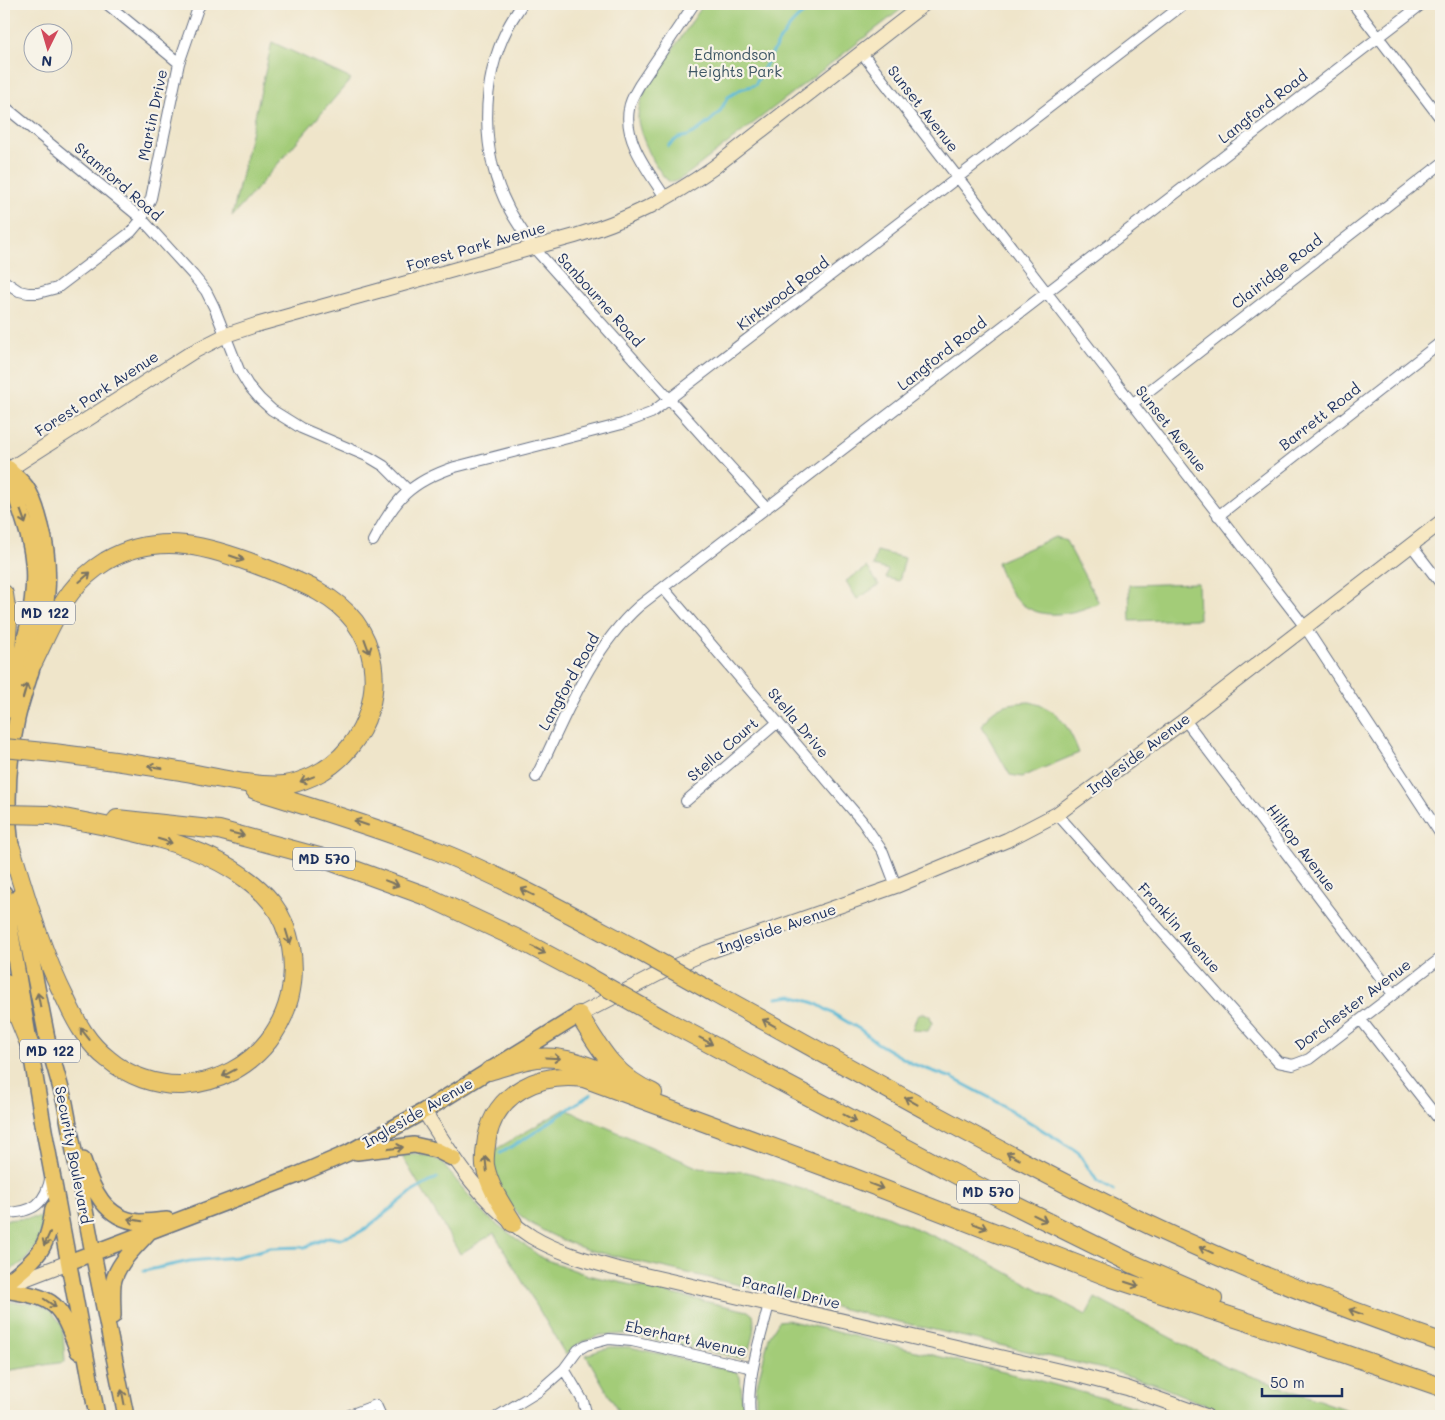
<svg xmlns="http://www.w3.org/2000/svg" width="1445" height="1420" font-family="Mali,sans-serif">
<rect width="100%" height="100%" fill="#f7f3e8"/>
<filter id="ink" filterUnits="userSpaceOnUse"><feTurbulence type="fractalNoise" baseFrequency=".02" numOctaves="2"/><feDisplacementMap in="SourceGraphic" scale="10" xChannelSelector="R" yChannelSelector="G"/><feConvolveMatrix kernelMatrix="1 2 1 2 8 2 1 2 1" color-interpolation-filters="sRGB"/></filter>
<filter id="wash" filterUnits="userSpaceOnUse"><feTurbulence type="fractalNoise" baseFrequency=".0096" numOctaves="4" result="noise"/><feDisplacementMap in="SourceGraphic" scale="20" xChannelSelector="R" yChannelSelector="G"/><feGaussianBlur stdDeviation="1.12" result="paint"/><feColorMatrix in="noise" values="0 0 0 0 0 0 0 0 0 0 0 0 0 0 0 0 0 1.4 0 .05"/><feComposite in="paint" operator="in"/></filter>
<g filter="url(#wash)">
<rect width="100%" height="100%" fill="#efe5ca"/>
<path fill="#a3cc78" stroke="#5f7e6b" d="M 704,4 L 908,4 L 707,159 C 700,164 679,183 671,182 C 659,179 637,130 638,118 C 638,107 642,98 646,88 Z
M 272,42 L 351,79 L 232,217 Z
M 1055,537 L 1066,541 L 1099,603 C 1050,624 1013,618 997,562 Z
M 877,551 L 905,558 L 899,581 L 886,578 L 888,570 L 873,566 Z
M 867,567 L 879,585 L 857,599 L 846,581 Z
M 1198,583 L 1199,619 L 1130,621 L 1129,585 Z
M 1030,702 C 1059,709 1069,727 1079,753 L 1022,777 L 1010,775 L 982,726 C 993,705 1007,703 1030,702 Z
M 924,1013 L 930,1016 L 932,1023 L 928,1031 L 912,1030 L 917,1016 Z
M 565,1109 L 699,1168 L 747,1172 L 882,1214 L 965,1250 L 1086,1315 L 1095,1298 L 1228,1368 L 1364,1416 L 1233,1416 L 1152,1383 L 1112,1371 L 588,1250 C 554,1237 506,1219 496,1179 C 493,1171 493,1161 491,1152 Z
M 413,1154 L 430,1156 L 441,1162 L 485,1215 L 542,1258 L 587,1275 L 748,1311 L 753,1315 C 756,1328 751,1343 747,1355 L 740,1358 L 626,1334 L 601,1335 L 580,1343 L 565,1354 L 494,1233 L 460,1254 L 402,1156 Z
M 46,1217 L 37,1244 L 25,1261 L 4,1274 L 4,1220 Z
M 9,1302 C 26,1302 44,1302 55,1316 C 58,1320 61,1322 62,1326 C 64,1338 64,1350 65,1362 L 4,1371 L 4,1304 Z
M 787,1320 L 1037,1380 L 1168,1416 L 758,1416 L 756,1405 L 756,1389 L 769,1337 L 779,1321 Z
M 610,1347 L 630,1347 L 737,1372 L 740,1377 L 744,1416 L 613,1416 L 617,1409 L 586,1355 Z"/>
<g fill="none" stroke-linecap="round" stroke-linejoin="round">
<path stroke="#57b8d5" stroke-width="3" d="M 668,146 L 678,138 L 688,136 L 697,131 L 709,122 L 719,113 L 728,97 L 741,89 L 755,85 C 766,65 784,26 803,14 C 810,10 817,9 824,4
M 777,998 L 792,996 L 815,1003 L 861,1030 L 877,1043 L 913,1064 L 952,1078 L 994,1100 L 1078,1152 L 1097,1181 L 1114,1191
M 500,1153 C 531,1138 561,1113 591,1094
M 144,1271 L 190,1261 L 236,1257 L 270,1248 L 305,1247 L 329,1237 L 339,1239 L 356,1234 L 365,1229 L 412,1192 L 437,1178"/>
</g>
</g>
<g filter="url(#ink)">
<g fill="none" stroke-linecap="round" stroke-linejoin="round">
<g stroke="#656f84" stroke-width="12">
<path id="street" d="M 107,4 L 179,63
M 522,4 C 518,11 512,19 508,27 C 480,82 480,154 509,209 C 516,222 525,235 534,248 L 767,508
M 1353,4 L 1441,119
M 861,52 L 1305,627 L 1441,835
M 4,106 L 142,219 L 193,275 L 206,291 L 214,307 L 239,370 L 248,385 L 260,399 L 272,410 L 301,428 L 369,457 L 384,466 L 408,490
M 666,199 C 650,173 623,141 629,109 C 630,100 636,91 640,84 L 694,4
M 4,281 L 19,291 L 28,293 L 38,293 L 57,288 L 131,232 L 142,219 L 151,198 L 179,63 L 198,8 L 201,4
M 1132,404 L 1441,164
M 1218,516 L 1441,342
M 373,541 C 395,499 410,482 455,467 L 622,424 L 651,413 L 1184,4
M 1411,545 L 1441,584
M 663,588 L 862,821 L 883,852 L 896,886
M 1185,720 L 1393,994
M 536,777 C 565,718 589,651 639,606 L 1422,4
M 686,801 L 778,722
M 1057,814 L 1278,1062 L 1293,1065 L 1309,1059 L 1441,958
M 1361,1020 L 1441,1122
M 4,1213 C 33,1213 46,1204 51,1175
M 564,1369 L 583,1401 L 587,1416
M 347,1416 L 376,1405 L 381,1416
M 498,1416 L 539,1391 L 564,1369 L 578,1350 L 586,1345 L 609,1339 L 632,1341 L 753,1368
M 750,1416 C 746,1378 760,1341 769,1304"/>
</g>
<g stroke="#656f84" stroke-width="16">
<path id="secondary" d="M 8,470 L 191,353 L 226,335 L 256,325 L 575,236 C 628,220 667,200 713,168 L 924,4
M 579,1015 L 664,971 L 705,953 L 896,886 L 1007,840 L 1057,814 L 1185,720 L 1441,522
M 424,1111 C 454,1159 483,1206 532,1237 C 557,1252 586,1260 614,1268 L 1077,1375 L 1127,1388 L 1206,1416
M 4,1287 L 69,1262"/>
</g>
<g stroke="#656f84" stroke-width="18">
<path id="primary" d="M 4,466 C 11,473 20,479 26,487 C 33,497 38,514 41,526 C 54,573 46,618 33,664 C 28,683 21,701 17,719 C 7,765 5,812 13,859
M 4,712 C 17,665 38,611 33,562 C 30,530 16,501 8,470
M 4,893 L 44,1130 L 97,1416
M 19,896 L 48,1043 L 65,1103 L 93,1253 L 126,1416
M 357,1152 L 414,1145 L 436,1150 L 454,1159
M 83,1160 C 92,1189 105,1219 139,1222 C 148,1222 158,1221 167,1220
M 69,1262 L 295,1176 L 348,1153 L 424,1111 L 579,1015
M 4,1285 C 36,1258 48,1252 53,1208
M 4,1290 C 57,1298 59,1302 78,1351
M 113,1316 C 113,1306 112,1295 113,1284 C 116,1264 135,1248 148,1233"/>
</g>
<g stroke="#656f84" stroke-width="20">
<path id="highway" d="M 4,471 L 8,470
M 4,594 L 8,621 L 4,682
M 33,663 C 45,639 55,613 71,592 C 81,579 93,569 106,561 C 159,530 212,547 265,568 C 297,581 333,593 355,622 C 393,673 370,750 313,776 C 304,780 294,784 285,785 C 257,788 209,776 180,771 C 138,764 96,758 54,753
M 255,790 C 317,809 378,828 438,851 C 505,878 568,913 632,947
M 117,819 L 219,830 L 319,857 L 426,896 L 516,938 L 580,972
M 11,848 C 27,900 41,951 66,1000 C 76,1022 88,1044 108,1059 C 128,1076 156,1086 183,1085 C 255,1080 303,1018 291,947 C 288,932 281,915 272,903 C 264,893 255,885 245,878 C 192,838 113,828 49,815
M 4,982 L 30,1046
M 714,993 C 836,1060 957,1129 1082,1192 C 1196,1250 1320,1301 1441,1342
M 579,1015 C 600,1049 615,1077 653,1093
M 663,1019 L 1006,1201 L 1133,1264 L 1213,1299
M 489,1071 C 504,1067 521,1060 537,1058 C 568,1055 595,1069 622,1080
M 513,1223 C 502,1205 489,1187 485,1165 C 484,1156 486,1147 487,1138 C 496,1092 540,1072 584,1078 L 831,1169 L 1112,1278 L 1322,1346 L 1441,1387"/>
</g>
<use href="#street" stroke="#fff" stroke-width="10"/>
<use href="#secondary" stroke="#f7e8c3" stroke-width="14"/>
<use href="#primary" stroke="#ebc669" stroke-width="15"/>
<use href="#highway" stroke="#ebc669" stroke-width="18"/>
<g stroke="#656f84" stroke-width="20" stroke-linecap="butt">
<path id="highway-bridge" d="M 4,748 L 54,753
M 4,814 L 49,815
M 632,947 L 714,993
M 580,972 L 663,1019"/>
</g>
<use href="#highway-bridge" stroke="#ebc669" stroke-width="18"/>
</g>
<defs><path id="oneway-shaft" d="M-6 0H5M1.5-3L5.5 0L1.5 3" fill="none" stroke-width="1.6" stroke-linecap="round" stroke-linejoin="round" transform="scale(1.25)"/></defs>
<g stroke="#797363">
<use href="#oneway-shaft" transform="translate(23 517) rotate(70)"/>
<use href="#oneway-shaft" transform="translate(237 558) rotate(19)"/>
<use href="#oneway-shaft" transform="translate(85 577) rotate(-41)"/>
<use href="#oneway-shaft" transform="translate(367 646) rotate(70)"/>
<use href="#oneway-shaft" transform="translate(25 691) rotate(-74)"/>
<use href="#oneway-shaft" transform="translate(155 767) rotate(-170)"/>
<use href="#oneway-shaft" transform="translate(307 779) rotate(159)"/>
<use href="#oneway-shaft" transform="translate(361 823) rotate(-161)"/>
<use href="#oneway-shaft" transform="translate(237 834) rotate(13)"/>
<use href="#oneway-shaft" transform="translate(165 841) rotate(17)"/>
<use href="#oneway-shaft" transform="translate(392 883) rotate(21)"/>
<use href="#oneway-shaft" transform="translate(527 892) rotate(-154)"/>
<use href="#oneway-shaft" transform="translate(288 937) rotate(73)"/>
<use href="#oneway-shaft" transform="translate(539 950) rotate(28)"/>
<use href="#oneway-shaft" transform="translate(39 1000) rotate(-101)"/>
<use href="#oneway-shaft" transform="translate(769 1023) rotate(-151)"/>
<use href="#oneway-shaft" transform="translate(85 1034) rotate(-128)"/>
<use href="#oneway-shaft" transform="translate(706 1041) rotate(28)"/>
<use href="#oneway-shaft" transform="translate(553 1058) rotate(3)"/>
<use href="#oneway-shaft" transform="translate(229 1073) rotate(152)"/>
<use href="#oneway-shaft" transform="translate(911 1101) rotate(-151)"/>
<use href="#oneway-shaft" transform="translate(850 1118) rotate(28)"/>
<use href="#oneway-shaft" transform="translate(396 1148) rotate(-7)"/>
<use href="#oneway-shaft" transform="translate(1013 1156) rotate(-152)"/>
<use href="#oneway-shaft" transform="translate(486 1164) rotate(-96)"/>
<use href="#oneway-shaft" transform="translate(876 1186) rotate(21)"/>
<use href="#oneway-shaft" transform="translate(1040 1218) rotate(26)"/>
<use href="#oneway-shaft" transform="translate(135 1220) rotate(-171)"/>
<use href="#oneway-shaft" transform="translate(980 1226) rotate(21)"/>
<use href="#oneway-shaft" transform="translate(47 1239) rotate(114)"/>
<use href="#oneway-shaft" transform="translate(1206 1250) rotate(-156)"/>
<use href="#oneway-shaft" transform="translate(1132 1284) rotate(18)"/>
<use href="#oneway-shaft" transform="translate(50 1303) rotate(35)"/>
<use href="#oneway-shaft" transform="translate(1356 1312) rotate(-160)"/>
<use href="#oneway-shaft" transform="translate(123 1397) rotate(-101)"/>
</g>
</g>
<g text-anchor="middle" stroke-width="4.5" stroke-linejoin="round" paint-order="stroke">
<g fill="#f7f3e8" stroke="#5d6a87" stroke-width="1">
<rect x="15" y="601.5" width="60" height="23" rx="4"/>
<rect x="293" y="847.5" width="62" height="23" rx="4"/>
<rect x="20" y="1039.5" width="60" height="23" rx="4"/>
<rect x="957" y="1180.5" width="62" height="23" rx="4"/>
</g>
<g font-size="14" font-weight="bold" fill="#1b2f5e">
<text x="45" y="618">MD 122</text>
<text x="324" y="864">MD 570</text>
<text x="50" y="1056">MD 122</text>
<text x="988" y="1197">MD 570</text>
</g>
<g font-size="15" fill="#3d5664" stroke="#f7f3e8">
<text x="735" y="60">Edmondson<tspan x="735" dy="17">Heights Park</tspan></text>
</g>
<g font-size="15" fill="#1b2f5e" stroke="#f7f3e8">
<text transform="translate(1263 107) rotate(-38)" y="5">Langford Road</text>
<text transform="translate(923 109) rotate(52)" y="5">Sunset Avenue</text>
<text transform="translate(153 115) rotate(-78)" y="5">Martin Drive</text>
<text transform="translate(118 182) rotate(41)" y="5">Stamford Road</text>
<text transform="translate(476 247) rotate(-16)" y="5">Forest Park Avenue</text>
<text transform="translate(1277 272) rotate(-38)" y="5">Clairidge Road</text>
<text transform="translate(783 294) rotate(-37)" y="5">Kirkwood Road</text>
<text transform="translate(600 300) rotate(48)" y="5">Sanbourne Road</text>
<text transform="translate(942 354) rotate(-38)" y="5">Langford Road</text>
<text transform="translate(97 394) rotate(-33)" y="5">Forest Park Avenue</text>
<text transform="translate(1320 417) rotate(-38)" y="5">Barrett Road</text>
<text transform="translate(1171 429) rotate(52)" y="5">Sunset Avenue</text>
<text transform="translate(569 682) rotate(-61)" y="5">Langford Road</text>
<text transform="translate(798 723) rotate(50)" y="5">Stella Drive</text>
<text transform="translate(723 750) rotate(-41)" y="5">Stella Court</text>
<text transform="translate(1139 754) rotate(-37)" y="5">Ingleside Avenue</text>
<text transform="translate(1301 848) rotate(53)" y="5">Hilltop Avenue</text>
<text transform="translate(1179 928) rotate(48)" y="5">Franklin Avenue</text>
<text transform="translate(777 929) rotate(-19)" y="5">Ingleside Avenue</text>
<text transform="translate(1353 1005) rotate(-37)" y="5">Dorchester Avenue</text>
<text transform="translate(418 1113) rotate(-30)" y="5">Ingleside Avenue</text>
<text transform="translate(73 1155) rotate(79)" y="5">Security Boulevard</text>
<text transform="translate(791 1293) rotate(13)" y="5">Parallel Drive</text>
<text transform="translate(686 1339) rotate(12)" y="5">Eberhart Avenue</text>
</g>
</g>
<rect width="1445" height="1420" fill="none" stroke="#f7f3e8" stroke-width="20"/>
<g transform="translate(48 48) rotate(185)"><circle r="24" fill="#f7f3e8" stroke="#9fa5b1"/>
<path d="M0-4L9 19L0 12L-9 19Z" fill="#d1495b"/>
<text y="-8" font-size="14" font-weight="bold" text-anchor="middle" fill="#1b2f5e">N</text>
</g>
<path d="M1262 1388v8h80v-8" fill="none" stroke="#1b2f5e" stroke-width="2.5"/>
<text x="1270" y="1388" font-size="15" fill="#1b2f5e" stroke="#f7f3e8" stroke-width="4" paint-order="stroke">50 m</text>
</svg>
